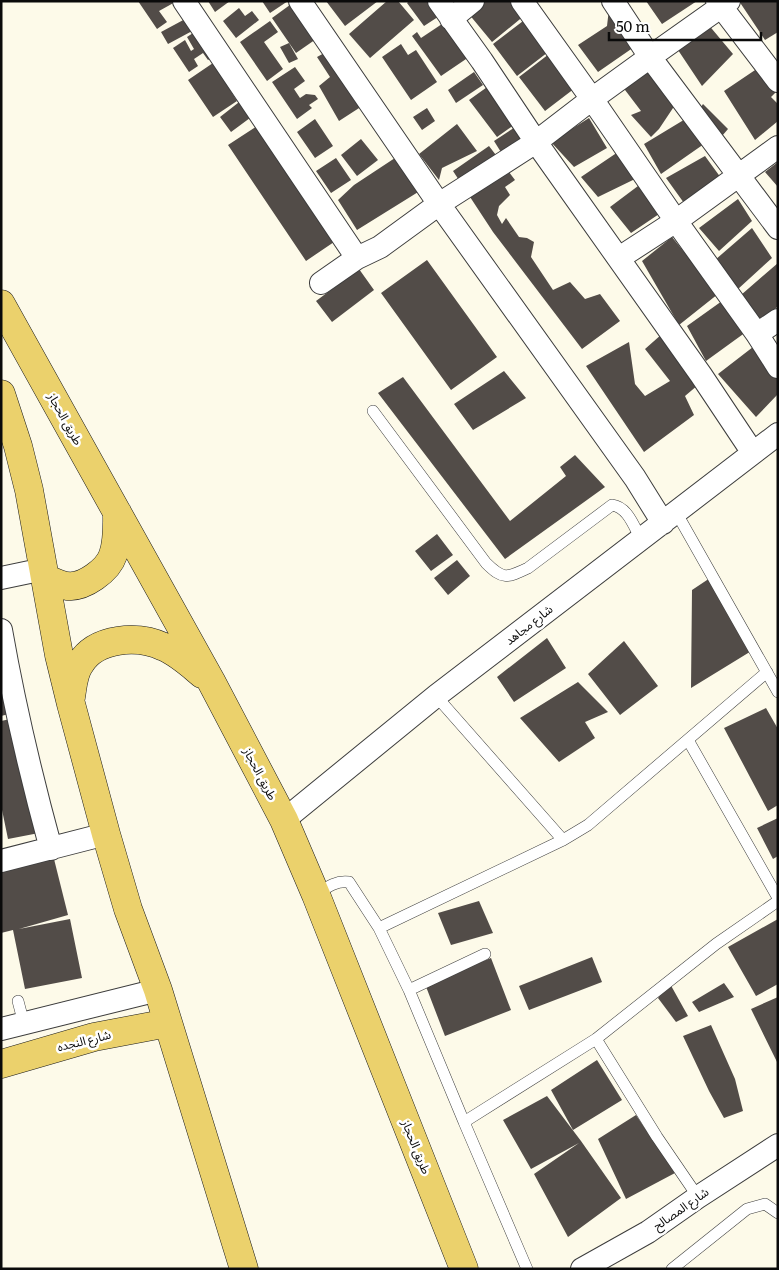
<svg xmlns="http://www.w3.org/2000/svg" width="779" height="1270" font-family="Literata,'Noto Sans Arabic',serif">
<rect width="100%" height="100%" fill="#fdfae9"/>
<path fill="#524c48" d="M 138,1 L 177,1 L 159,11 L 167,22 L 157,29 Z
M 208,1 L 230,1 L 215,12 Z
M 262,1 L 288,1 L 270,13 Z
M 326,1 L 378,1 L 345,26 Z
M 387,1 L 398,1 L 414,20 L 370,58 L 349,34 Z
M 409,1 L 435,1 L 444,13 L 424,26 L 407,3 Z
M 482,1 L 513,1 L 525,15 L 492,42 L 468,13 Z
M 646,1 L 697,1 L 662,24 Z
M 739,1 L 778,1 L 778,32 L 765,40 Z
M 294,2 L 319,37 L 296,53 L 272,18 Z
M 239,8 L 245,16 L 252,11 L 259,20 L 236,38 L 223,21 Z
M 609,9 L 637,45 L 598,72 L 578,45 L 607,26 Z
M 187,18 L 194,30 L 168,44 L 161,32 Z
M 527,18 L 552,49 L 517,76 L 493,44 Z
M 270,21 L 278,32 L 264,42 L 283,69 L 267,81 L 240,42 Z
M 445,22 L 469,57 L 441,76 L 412,36 L 417,32 L 421,38 Z
M 208,23 L 225,49 L 208,60 L 203,53 L 194,59 L 198,66 L 189,72 L 173,48 L 185,40 L 191,51 L 194,49 L 187,37 Z
M 707,23 L 733,54 L 702,86 L 672,41 Z
M 289,43 L 298,59 L 289,63 L 280,47 Z
M 401,44 L 408,55 L 416,50 L 437,82 L 411,100 L 382,57 Z
M 337,46 L 373,99 L 339,121 L 319,86 L 330,77 L 317,57 Z
M 553,51 L 579,85 L 545,111 L 519,77 Z
M 650,57 L 677,102 L 659,129 L 651,137 L 631,115 L 641,111 L 622,86 Z
M 770,60 L 778,90 L 771,97 L 778,104 L 778,121 L 755,140 L 724,91 Z
M 213,63 L 237,101 L 213,117 L 188,80 Z
M 295,67 L 305,81 L 294,89 L 300,98 L 306,94 L 315,95 L 318,99 L 309,105 L 312,108 L 297,119 L 272,82 Z
M 474,72 L 483,85 L 456,103 L 448,90 Z
M 490,85 L 518,122 L 497,137 L 469,100 Z
M 243,99 L 254,115 L 231,132 L 220,117 Z
M 703,104 L 728,129 L 716,143 L 695,116 Z
M 427,108 L 435,121 L 422,130 L 413,117 Z
M 532,116 L 542,132 L 504,157 L 494,141 Z
M 589,118 L 607,148 L 574,167 L 551,142 Z
M 687,118 L 704,144 L 661,174 L 644,144 Z
M 268,119 L 334,242 L 306,261 L 228,145 Z
M 315,119 L 333,146 L 315,158 L 297,132 Z
M 457,124 L 477,151 L 442,168 L 439,180 L 419,154 Z
M 361,139 L 378,160 L 357,176 L 341,155 Z
M 489,146 L 515,180 L 505,187 L 510,195 L 499,206 L 497,215 L 502,224 L 506,218 L 519,237 L 527,238 L 534,242 L 531,257 L 553,290 L 570,282 L 585,299 L 600,294 L 620,321 L 582,349 L 493,232 L 453,171 Z
M 618,152 L 635,179 L 598,197 L 581,177 Z
M 398,156 L 423,189 L 357,230 L 338,200 L 354,185 Z
M 705,156 L 721,178 L 684,203 L 666,178 Z
M 336,158 L 351,180 L 331,193 L 316,171 Z
M 778,162 L 778,187 L 765,172 Z
M 642,183 L 662,212 L 631,233 L 610,207 Z
M 738,199 L 752,221 L 719,251 L 699,228 Z
M 752,228 L 772,258 L 738,289 L 715,260 Z
M 672,237 L 718,294 L 679,325 L 642,261 Z
M 427,260 L 497,357 L 451,390 L 381,293 Z
M 778,263 L 778,306 L 762,322 L 741,295 Z
M 359,269 L 374,290 L 332,322 L 316,301 Z
M 722,301 L 746,332 L 706,361 L 687,326 Z
M 662,334 L 698,385 L 685,396 L 694,415 L 644,452 L 586,366 L 629,342 L 635,384 L 645,396 L 670,381 L 645,349 Z
M 753,347 L 778,380 L 778,394 L 756,417 L 718,374 Z
M 504,371 L 526,398 L 473,430 L 454,404 Z
M 403,377 L 510,521 L 566,476 L 560,467 L 575,455 L 605,487 L 505,559 L 378,393 Z
M 437,534 L 453,555 L 431,571 L 415,551 Z
M 457,560 L 470,576 L 448,595 L 434,578 Z
M 710,578 L 753,650 L 691,688 L 692,590 Z
M 547,638 L 566,668 L 514,702 L 497,677 Z
M 624,641 L 658,686 L 620,715 L 588,674 Z
M 1,678 L 9,714 L 1,716 Z
M 578,682 L 608,712 L 585,722 L 595,738 L 559,762 L 520,718 Z
M 766,708 L 778,729 L 778,805 L 768,811 L 724,728 Z
M 15,718 L 39,833 L 8,839 L 1,805 L 1,721 Z
M 778,818 L 778,856 L 773,859 L 757,828 Z
M 53,855 L 68,915 L 19,929 L 70,919 L 82,978 L 25,989 L 13,930 L 1,933 L 1,868 Z
M 479,901 L 493,933 L 451,945 L 438,913 Z
M 778,919 L 778,984 L 756,996 L 728,947 Z
M 592,957 L 602,982 L 529,1010 L 519,986 Z
M 491,958 L 511,1010 L 445,1036 L 425,984 Z
M 669,982 L 688,1016 L 676,1022 L 658,998 Z
M 724,983 L 734,997 L 699,1012 L 692,1002 Z
M 778,997 L 778,1064 L 751,1009 Z
M 711,1025 L 735,1079 L 743,1111 L 724,1118 L 709,1091 L 683,1036 Z
M 597,1060 L 622,1100 L 573,1130 L 551,1090 Z
M 547,1096 L 581,1141 L 621,1198 L 568,1237 L 534,1174 L 579,1143 L 531,1169 L 503,1120 Z
M 636,1115 L 675,1173 L 626,1199 L 598,1139 Z"/>
<g fill="none" stroke-linecap="round" stroke-linejoin="round">
<g stroke="#3d3d3d" stroke-width="12">
<path id="service" d="M 373,411 L 486,563 C 503,580 507,578 528,568 L 612,505 C 628,507 634,527 641,539
M 676,512 L 778,692
M 436,696 L 563,840
M 688,740 L 778,898
M 316,895 C 326,888 336,880 349,882 L 379,928 L 563,840 L 588,825 L 767,672
M 379,928 L 409,990 L 464,1122 L 596,1039 L 716,944 L 778,901
M 409,990 L 485,954
M 18,1001 L 24,1024
M 596,1039 L 657,1137 L 698,1197
M 464,1122 L 527,1269
M 672,1269 L 747,1209 L 765,1204 L 778,1213"/>
</g>
<g stroke="#3d3d3d" stroke-width="24">
<path id="minor" d="M 184,1 L 357,258
M 300,1 L 439,204 L 635,478 L 663,523
M 439,1 L 482,61 L 536,142 L 701,375 L 753,453
M 522,1 L 592,99 L 676,221 L 757,334 L 778,367
M 613,1 L 650,57 L 778,228
M 717,1 L 778,81
M 451,19 L 473,1
M 619,258 L 676,221 L 778,147
M 321,283 L 357,258 L 380,247 L 439,204 L 536,142 L 592,99 L 650,57 L 729,1
M 757,334 L 778,320
M 1,578 L 44,569
M 1,630 C 14,704 31,776 51,849
M 284,820 L 436,696 L 778,434
M 1,861 L 106,834
M 1,1029 L 158,990
M 582,1269 L 648,1232 L 698,1197 L 778,1145"/>
</g>
<g stroke="#1b1b1b" stroke-width="29">
<path id="primary" d="M 1,304 L 211,681 L 284,820 L 316,895 L 464,1269
M 1,394 L 18,446 L 29,490 L 59,655 L 71,704 L 106,834 L 128,909 L 158,990 L 244,1269
M 45,578 C 52,581 60,585 67,586 C 84,588 108,570 113,555 C 118,541 117,526 117,512
M 71,697 C 73,686 73,674 80,664 C 96,637 138,635 164,647 C 178,653 190,664 202,674
M 1,1064 L 94,1037 L 168,1023"/>
</g>
<use href="#service" stroke="#fff" stroke-width="11"/>
<use href="#minor" stroke="#fff" stroke-width="22"/>
<use href="#primary" stroke="#ebd16c" stroke-width="28"/>
</g>
<g text-anchor="middle" stroke-width="5" stroke-linejoin="round" paint-order="stroke">
<g font-size="12" fill="#0a0a0a" stroke="#fff">
<text transform="translate(65 419) rotate(61)" y="4">طريق الحجاز</text>
<text transform="translate(529 625) rotate(-38)" y="4">شارع مجاهد</text>
<text transform="translate(260 774) rotate(62)" y="4">طريق الحجاز</text>
<text transform="translate(84 1041) rotate(-14)" y="4">شارع النجده</text>
<text transform="translate(416 1147) rotate(68)" y="4">طريق الحجاز</text>
<text transform="translate(681 1209) rotate(-35)" y="4">شارع المصالح</text>
</g>
</g>
<rect width="779" height="1270" fill="none" stroke="#0a0a0a" stroke-width="5"/>
<path d="M609 32v8h152v-8" fill="none" stroke="#0a0a0a" stroke-width="2.5"/>
<text x="616" y="32" font-size="15" fill="#0a0a0a" stroke="#ffffff" stroke-width="4" paint-order="stroke">50 m</text>
</svg>
